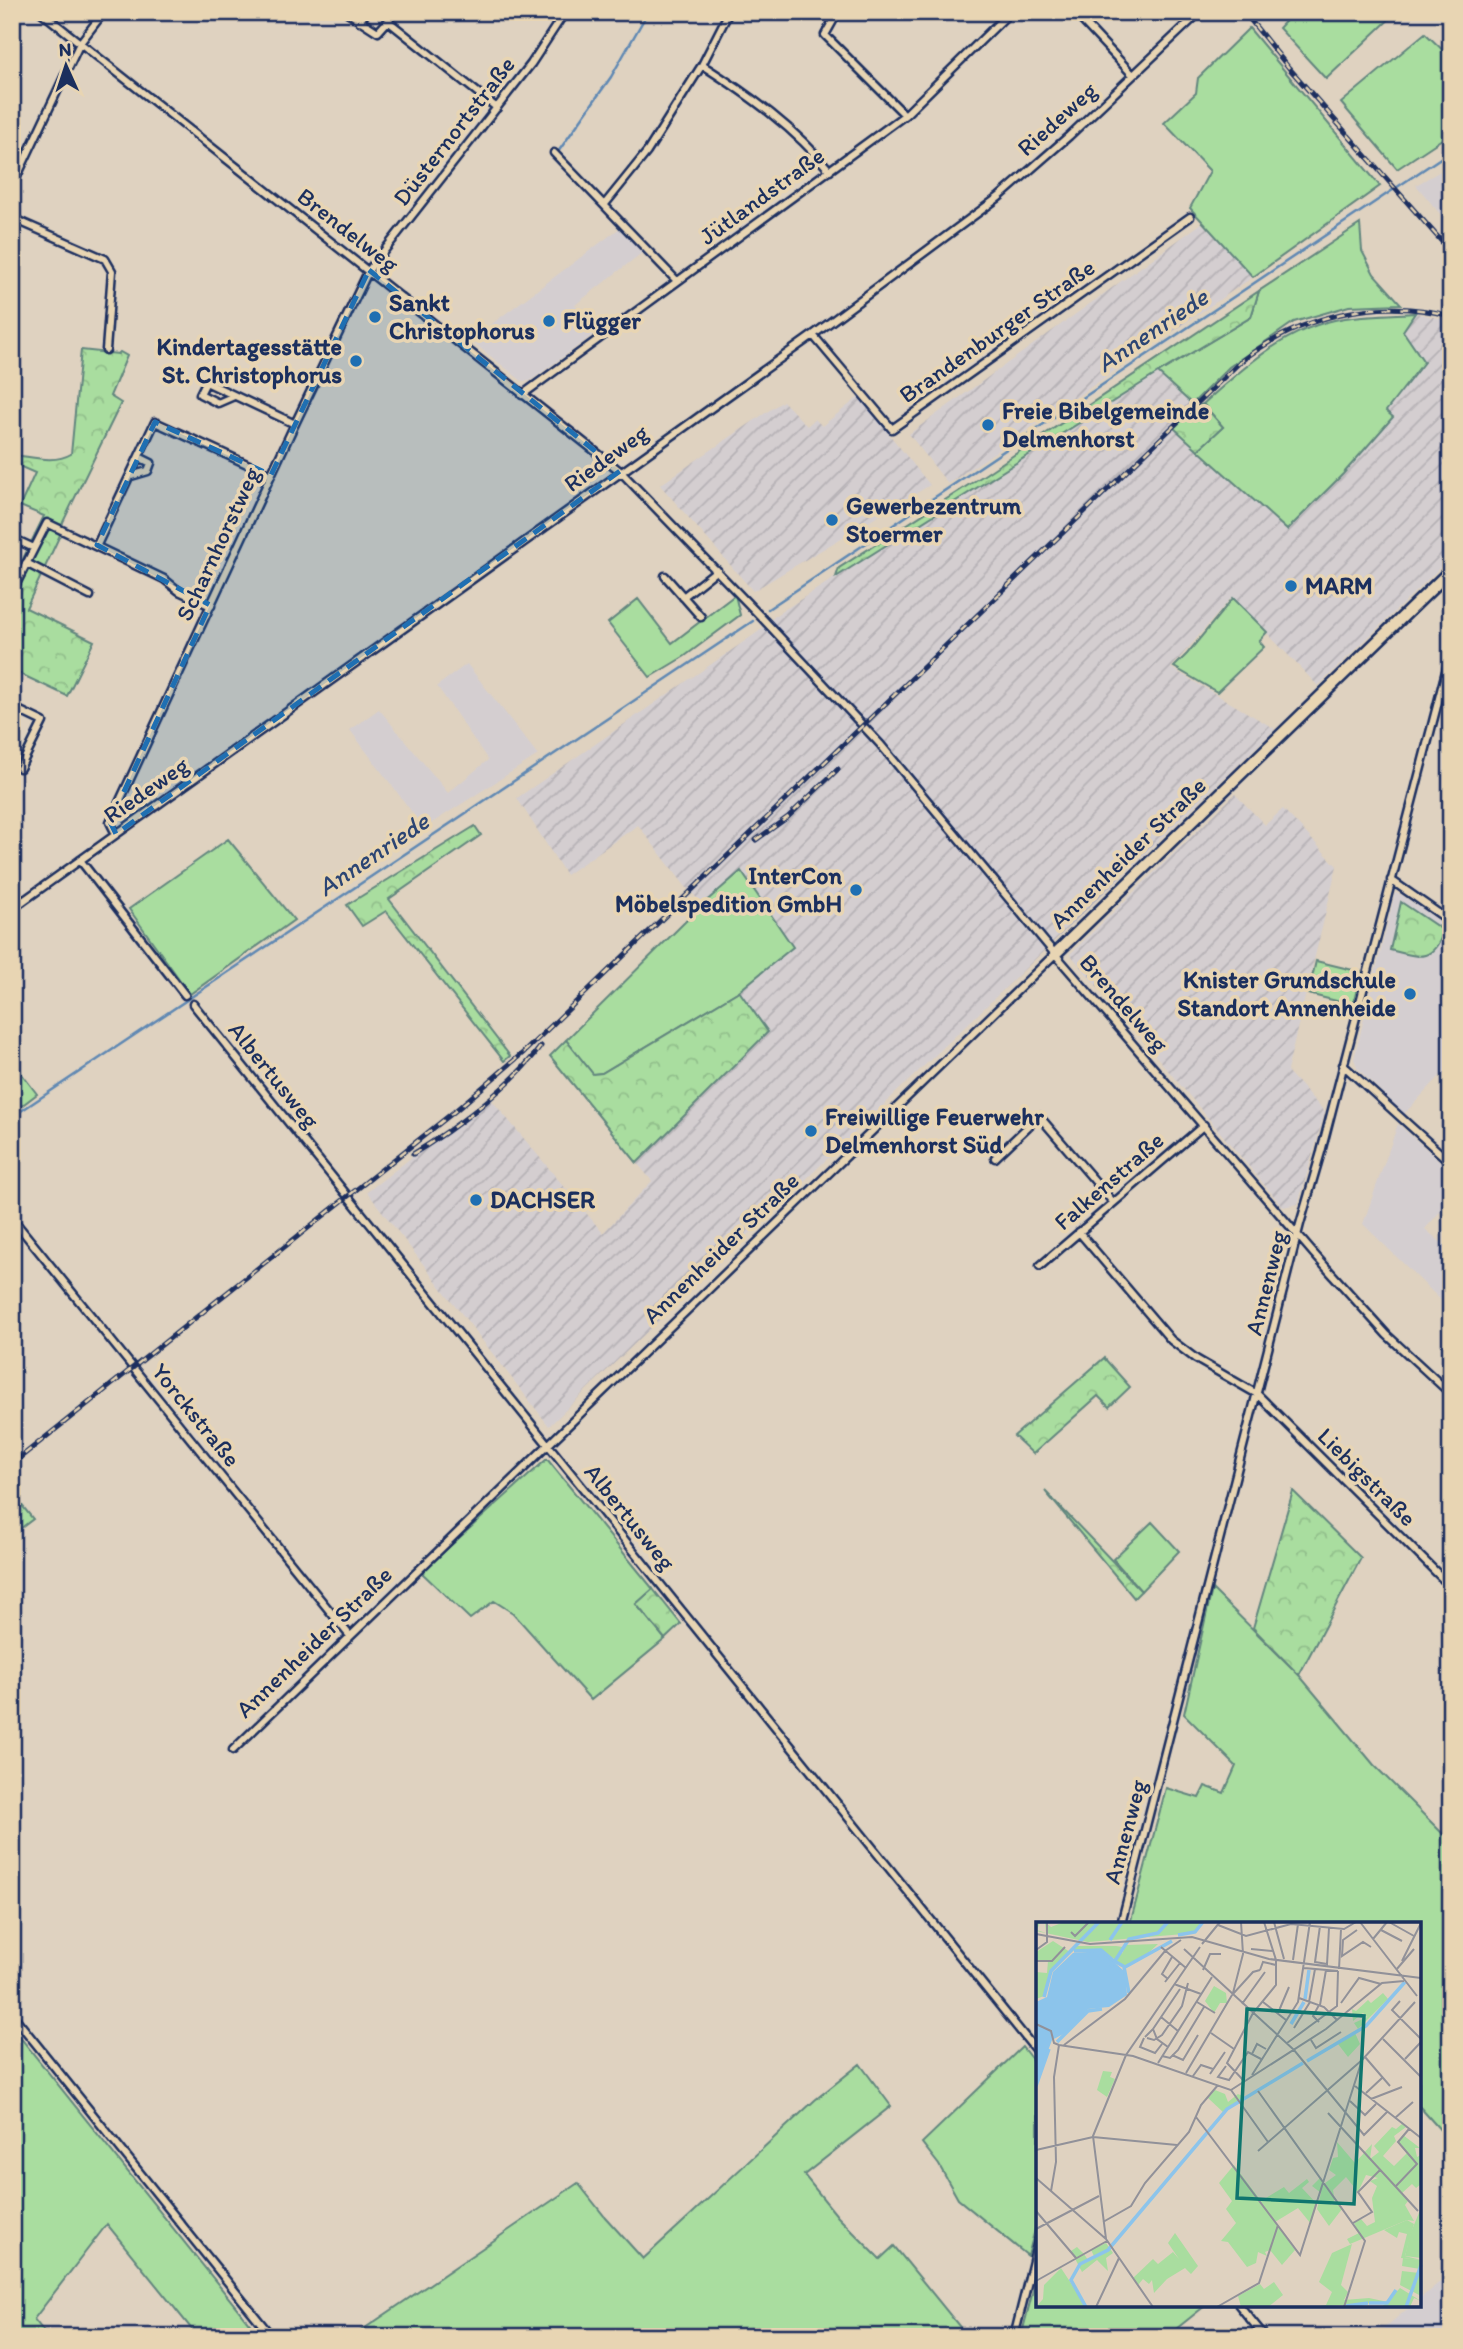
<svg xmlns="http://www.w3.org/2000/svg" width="1463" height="2349" font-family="Itim,sans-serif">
<defs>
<pattern id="industrial-furrows" width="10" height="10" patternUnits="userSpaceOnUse" patternTransform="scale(1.75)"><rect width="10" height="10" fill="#d4ced0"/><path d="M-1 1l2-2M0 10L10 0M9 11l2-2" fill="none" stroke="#b5b1b5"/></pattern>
<pattern id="forest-crowns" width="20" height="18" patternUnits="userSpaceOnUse" patternTransform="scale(1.75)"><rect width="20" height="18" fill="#a9dd9f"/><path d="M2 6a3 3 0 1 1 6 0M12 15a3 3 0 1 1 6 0" fill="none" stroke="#91be8b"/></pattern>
</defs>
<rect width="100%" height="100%" fill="#dfd2c0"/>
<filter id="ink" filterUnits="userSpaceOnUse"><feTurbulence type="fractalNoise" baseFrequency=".0143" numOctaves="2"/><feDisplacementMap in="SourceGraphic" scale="14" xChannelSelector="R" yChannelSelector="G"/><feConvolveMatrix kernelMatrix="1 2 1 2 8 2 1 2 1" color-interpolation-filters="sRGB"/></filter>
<g filter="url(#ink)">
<path fill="#d4ced0" d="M 1451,165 L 1451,227 L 1416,185 Z
M 620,228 L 643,252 L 575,305 L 597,332 L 530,381 L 522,381 L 475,344 L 493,323 Z
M 467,664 L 538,755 L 424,828 L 350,730 L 379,709 L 448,793 L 488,760 L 437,686 Z
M 1395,893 L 1402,895 L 1451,929 L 1451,1074 L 1448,1078 L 1442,1074 L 1404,1114 L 1358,1069 L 1354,1059 Z
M 1398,1124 L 1451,1171 L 1451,1199 L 1425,1229 L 1451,1251 L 1451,1310 L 1363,1224 Z
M 1451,2273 L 1451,2337 L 1374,2337 L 1412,2305 L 1419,2305 L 1419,2299 Z"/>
<path fill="url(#industrial-furrows)" d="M 1202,223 L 1253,277 L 948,484 L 909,434 Z
M 1415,313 L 1451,321 L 1451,557 L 1318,686 L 1232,597 L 1171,668 L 1275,729 L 549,1426 L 367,1192 L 489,1097 L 603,1233 L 652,1181 L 637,1163 L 768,1032 L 739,991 L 793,947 L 742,871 L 703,904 L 686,887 L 638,825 L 566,875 L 517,798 L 758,632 L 776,615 L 1158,373 L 1192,404 L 1138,461 L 1174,428 L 1288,530 L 1393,418 L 1386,411 L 1397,399 L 1403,331 Z
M 859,397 L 930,485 L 753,591 L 660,485 L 783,401 L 807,426 L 815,419 L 822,426 Z
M 1235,794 L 1265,825 L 1283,809 L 1337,866 L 1287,1071 L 1325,1112 L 1298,1204 L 1283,1207 L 1070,954 Z"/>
<path fill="#a9dd9f" stroke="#62867e" stroke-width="2" d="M 1294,12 L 1397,12 L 1326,79 L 1279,28 Z
M 1249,28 L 1380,186 L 1253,277 L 1190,208 L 1210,171 L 1164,123 L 1196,93 L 1198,78 Z
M 1425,33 L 1451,58 L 1451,133 L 1397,169 L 1341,103 Z
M 1360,224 L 1362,251 L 1374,274 L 1401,304 L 1349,306 L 1294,322 L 1229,367 L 1192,404 L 1158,373 L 1251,317 L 1259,291 Z
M 1415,313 L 1403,331 L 1424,362 L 1386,411 L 1393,417 L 1343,474 L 1287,530 L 1198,450 L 1223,427 L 1203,404 C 1245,366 1287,327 1345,318 C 1368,314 1392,315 1415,313 Z
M 735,595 L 740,615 L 685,656 L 650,677 L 608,623 L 638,599 L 672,643 Z
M 1233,598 L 1267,632 L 1259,641 L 1264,647 L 1217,692 L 1174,667 L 1187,654 Z
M 228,839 L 294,920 L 190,994 L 129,909 Z
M 741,871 L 793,947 L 739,991 L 602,1073 L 593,1074 L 566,1040 L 703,904 Z
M 1316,961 L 1361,972 L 1353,1005 L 1308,994 Z
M 12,1061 L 37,1094 L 12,1113 Z
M 547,1459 L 653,1589 L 636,1604 L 665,1639 L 591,1700 L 513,1613 L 494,1601 L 470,1619 L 421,1572 Z
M 12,1493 L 33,1519 L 12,1535 Z
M 1152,1522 L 1179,1551 L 1141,1591 L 1113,1559 Z
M 1212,1589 L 1299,1675 L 1374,1765 L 1444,1835 L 1451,1828 L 1451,2142 L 1419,2106 L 1419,1924 L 1130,1924 L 1166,1788 L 1199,1798 L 1205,1786 L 1224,1793 L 1236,1766 L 1184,1714 Z
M 12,2027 L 257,2333 L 254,2337 L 198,2337 L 107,2224 L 34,2319 L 48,2337 L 12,2337 Z
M 1022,2047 L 1038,2067 L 1038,2218 L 1028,2256 L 958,2199 L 939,2165 L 922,2143 Z
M 860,2064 L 891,2106 L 804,2175 L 838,2217 L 880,2259 L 894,2246 L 968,2337 L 352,2337 L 578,2183 L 605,2217 L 643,2259 L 815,2100 Z
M 1038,2271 L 1038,2305 L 1206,2305 L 1166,2337 L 1021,2337 Z"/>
<path fill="url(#forest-crowns)" stroke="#62867e" stroke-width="2" d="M 1259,291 L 1251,317 L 1158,373 L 836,577 L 839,568 L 984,475 Z
M 81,350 L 118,354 L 120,352 L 127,356 L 110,396 L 121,403 L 63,522 L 60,535 L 26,608 L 94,641 L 67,696 L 12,670 L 12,581 L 44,516 L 20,506 L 35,473 L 21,467 L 14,455 C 33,457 54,464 71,454 Z
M 1203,404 L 1223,427 L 1198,450 L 1174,428 L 1194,408 Z
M 475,826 L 481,835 L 389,899 L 510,1056 L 504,1061 L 386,911 L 362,926 L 347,905 Z
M 1401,902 L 1444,931 C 1432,964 1418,957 1390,950 Z
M 739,991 L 768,1032 L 637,1163 L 550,1056 L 566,1040 L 593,1074 L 602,1073 Z
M 1104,1358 L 1130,1387 L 1109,1407 L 1098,1396 L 1033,1454 L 1014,1436 Z
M 1045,1491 L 1141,1591 L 1134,1598 Z
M 1293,1491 L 1361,1558 L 1299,1675 L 1253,1628 Z
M 653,1589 L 681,1624 L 665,1639 L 636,1604 Z"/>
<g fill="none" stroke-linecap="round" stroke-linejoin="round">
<path stroke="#5f88b3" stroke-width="2.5" d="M 558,152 L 611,77 L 648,12
M 768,609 L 1451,151
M 12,1117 L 753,621"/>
<g stroke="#1b2f5e" stroke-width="11">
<path id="street" d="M 41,12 L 620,471 L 763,619 L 880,744 L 1055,954 L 1314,1254 L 1387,1335 L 1451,1394
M 347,12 L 378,32 L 388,21 L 497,108
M 382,12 L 391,17
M 838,12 L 825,35 L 905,115
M 1074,12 L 1133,75
M 359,21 L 367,12
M 702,65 C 749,95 795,128 830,171
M 554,153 L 677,281
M 12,187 L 80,43 L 104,12
M 605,204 L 647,152 L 702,65 L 729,12
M 12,218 L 105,259 L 112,271 L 106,350
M 813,335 L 892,429 L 1190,217
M 522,395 L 905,115 L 1010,12
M 234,396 L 218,403 L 200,394 L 206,382 L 295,424
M 131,476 L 148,471 L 151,463 L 139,457
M 12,538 L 34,548
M 97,545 L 155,422 L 271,475
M 26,563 L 90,596
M 665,576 L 701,617
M 12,592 L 47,523 L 164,579 L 179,591 L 211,606
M 683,597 L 717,570
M 12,707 L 43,722 L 20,768
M 116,834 L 110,822 L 292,430 L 369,270 L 531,64 L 565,12
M 80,860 L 185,995
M 1391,880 L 1451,922
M 12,888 L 22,902
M 12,909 L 813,335 L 999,197 L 1069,136 L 1200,12
M 193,1004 L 1038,2053
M 1343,1065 L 1451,1163
M 995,1158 L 1039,1116 L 1113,1202
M 12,1218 L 350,1636
M 1079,1232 L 1171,1340 L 1196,1359 L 1257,1394 L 1451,1587
M 1040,1266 L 1204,1125
M 233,1750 L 1055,954
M 1121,1924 L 1300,1224 L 1321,1152 L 1451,652
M 12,2014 L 272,2337
M 1239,2305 L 1265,2337
M 1014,2337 L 1038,2241"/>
</g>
<g stroke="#1b2f5e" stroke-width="15">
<path id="secondary" d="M 1055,954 L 1451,570"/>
</g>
<use href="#street" stroke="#e8d5b3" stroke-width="6"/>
<use href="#secondary" stroke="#e8d5b3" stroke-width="10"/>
<g stroke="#1b2f5e" stroke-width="5">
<path id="rail" d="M 1244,12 L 1289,68 L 1451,252
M 756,840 L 788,817 L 838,769
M 413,1154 C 453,1130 514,1084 541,1046
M 12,1464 L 455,1111 L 524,1052 L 1240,362 C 1300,316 1376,296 1451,316"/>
</g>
<use href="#rail" stroke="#e8d5b3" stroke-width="2.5" stroke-dasharray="8" stroke-linecap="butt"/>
</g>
</g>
<path fill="#1f6fb2" fill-opacity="0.2" stroke="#1f6fb2" stroke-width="5" stroke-dasharray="14 9" stroke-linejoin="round" d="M 369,270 L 620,471 L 116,834 L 110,822 L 210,605 L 97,545 L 155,422 L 271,475 Z"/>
<g fill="#1f6fb2" stroke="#e8d5b3" stroke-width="2.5">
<circle cx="375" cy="317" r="7"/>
<circle cx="549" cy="321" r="7"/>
<circle cx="356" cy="361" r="7"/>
<circle cx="988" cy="425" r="7"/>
<circle cx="832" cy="520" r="7"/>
<circle cx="1291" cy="586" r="7"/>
<circle cx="856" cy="890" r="7"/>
<circle cx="1410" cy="994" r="7"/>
<circle cx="811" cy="1131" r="7"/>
<circle cx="476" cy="1200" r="7"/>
</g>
<g text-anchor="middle" stroke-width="7" stroke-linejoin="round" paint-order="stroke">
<g font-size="24" fill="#1b2f5e" stroke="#e8d5b3">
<text transform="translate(1057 119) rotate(-42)" y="8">Riedeweg</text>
<text transform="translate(454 131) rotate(-52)" y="8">Düsternortstraße</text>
<text transform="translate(762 196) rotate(-36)" y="8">Jütlandstraße</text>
<text transform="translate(348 230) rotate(38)" y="8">Brendelweg</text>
<text transform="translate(997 331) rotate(-35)" y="8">Brandenburger Straße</text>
<text transform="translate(606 458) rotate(-36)" y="8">Riedeweg</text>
<text transform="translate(218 544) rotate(-65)" y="8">Scharnhorstweg</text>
<text transform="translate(146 790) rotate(-35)" y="8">Riedeweg</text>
<text transform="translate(1128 853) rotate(-44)" y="8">Annenheider Straße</text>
<text transform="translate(1124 1003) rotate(49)" y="8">Brendelweg</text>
<text transform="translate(274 1075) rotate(51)" y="8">Albertusweg</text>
<text transform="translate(1109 1181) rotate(-41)" y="8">Falkenstraße</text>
<text transform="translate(721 1248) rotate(-44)" y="8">Annenheider Straße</text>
<text transform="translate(1266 1283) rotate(-76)" y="8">Annenweg</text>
<text transform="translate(196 1415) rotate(51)" y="8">Yorckstraße</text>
<text transform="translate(1367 1477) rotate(45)" y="8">Liebigstraße</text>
<text transform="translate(630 1517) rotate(51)" y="8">Albertusweg</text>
<text transform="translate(314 1642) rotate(-44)" y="8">Annenheider Straße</text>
<text transform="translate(1125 1832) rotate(-75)" y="8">Annenweg</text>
</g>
<g font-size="24" font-weight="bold" fill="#1b2f5e" stroke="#e8d5b3" text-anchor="start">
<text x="389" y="311">Sankt<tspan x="389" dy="28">Christophorus</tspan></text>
<text x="563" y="329">Flügger</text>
<text x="342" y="355" text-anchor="end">Kindertagesstätte<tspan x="342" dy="28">St. Christophorus</tspan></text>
<text x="1002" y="419">Freie Bibelgemeinde<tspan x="1002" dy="28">Delmenhorst</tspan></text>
<text x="846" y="514">Gewerbezentrum<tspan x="846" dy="28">Stoermer</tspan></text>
<text x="1305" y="594">MARM</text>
<text x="842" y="884" text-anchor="end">InterCon<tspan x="842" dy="28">Möbelspedition GmbH</tspan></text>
<text x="1396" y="988" text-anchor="end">Knister Grundschule<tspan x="1396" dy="28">Standort Annenheide</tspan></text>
<text x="825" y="1125">Freiwillige Feuerwehr<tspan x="825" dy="28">Delmenhorst Süd</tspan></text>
<text x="490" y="1208">DACHSER</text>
</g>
<g font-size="26" font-style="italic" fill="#2c4573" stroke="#e8d5b3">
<text transform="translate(1152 330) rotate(-34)" y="9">Annenriede</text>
<text transform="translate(373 854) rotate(-34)" y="9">Annenriede</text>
</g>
</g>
<g transform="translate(1036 1922)">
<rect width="385" height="385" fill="#dfd2c0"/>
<path d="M 17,19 L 34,30 L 40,24 L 80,24 L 87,25 L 86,32 L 90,23 L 122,22 L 107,36 L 88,44 L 67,29 L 38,28 L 15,48 L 8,74 L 0,77 L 0,50 L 11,51 L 12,39 L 0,39 L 0,30 ZM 178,64 L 190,71 L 191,81 L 184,81 L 178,91 L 169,79 ZM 347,71 L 352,77 L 322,107 L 318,101 L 331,95 L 327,91 L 317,99 L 316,87 L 320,89 L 332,78 L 335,81 ZM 319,111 L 324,122 L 312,135 L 302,122 ZM 67,149 L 76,150 L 74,155 L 79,157 L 71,175 L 61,168 ZM 179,168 L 189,172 L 192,180 L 202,172 L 209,175 L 187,190 L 172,176 ZM 366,202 L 370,205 L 358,214 L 360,219 L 347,234 L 358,244 L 371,231 L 362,220 L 367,213 L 384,226 L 379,226 L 381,235 L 385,233 L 385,262 L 380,266 L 376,262 L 366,271 L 345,249 L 372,279 L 369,283 L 378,299 L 371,298 L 314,322 L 311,317 L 323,311 L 318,301 L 325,297 L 331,304 L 339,300 L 336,276 L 341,264 L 334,259 L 342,256 L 330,253 L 322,270 L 310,255 L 297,268 L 298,274 L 289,261 L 300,253 L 293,248 L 297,236 L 302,235 L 301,220 L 319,241 L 336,222 L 334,237 L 343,230 L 338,224 L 356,205 L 360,207 ZM 198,243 L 225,279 L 248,265 L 253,271 L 271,257 L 273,260 L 266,266 L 281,282 L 275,302 L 262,286 L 239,300 L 259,328 L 246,343 L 234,328 L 229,330 L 231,334 L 222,330 L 220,341 L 211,345 L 192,320 L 185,319 L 200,301 L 190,287 L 196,279 L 183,261 ZM 284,256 L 299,277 L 295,283 L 303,282 L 306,287 L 293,304 L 281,287 L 285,271 L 276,264 ZM 385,286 L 385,336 L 369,334 L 375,310 ZM 139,311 L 162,344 L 155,352 L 149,346 L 131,357 L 118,371 L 116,358 L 113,362 L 107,357 L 102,363 L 97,356 L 117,337 L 122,342 L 137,330 L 143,337 L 132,321 ZM 70,321 L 77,331 L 70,336 L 72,349 L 61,338 L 46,350 L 35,329 L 41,325 L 48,332 L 52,338 L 46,342 L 59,336 L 55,328 ZM 316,322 L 305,363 L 312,370 L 308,378 L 333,376 L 352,380 L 279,385 L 290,383 L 296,370 L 283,360 L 296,331 ZM 367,336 L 385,338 L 385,374 L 364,363 L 366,349 L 383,351 L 384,347 L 366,344 ZM 25,346 L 50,384 L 0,385 L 7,377 L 8,363 ZM 238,360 L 247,373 L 232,385 L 205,385 L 202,374 L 224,362 L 228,367 ZM 364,366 L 385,379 L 378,376 L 374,385 L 346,385 Z" fill="#a9dd9f"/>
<path d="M 0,0 L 4,0 L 1,8 L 10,11 L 9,0 L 15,5 L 28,0 L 166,0 L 160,11 L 52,20 L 0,9 ZM 371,298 L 378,302 L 369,334 L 385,338 L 365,336 L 371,312 L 363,310 L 361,316 L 348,308 Z" fill="#a9dd9f"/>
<path d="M 66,29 L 89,50 L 91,73 L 73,85 L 52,87 L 33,109 L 16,118 L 0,161 L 0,80 L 11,75 L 17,50 L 37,31 Z" fill="#8cc4eb"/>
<path fill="none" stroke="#8cc4eb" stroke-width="3.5" d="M 142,13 L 159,10 L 167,0M 74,18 L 86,0M 38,29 L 65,28 L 78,39M 80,40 L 89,45 L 136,19M 75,45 L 93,17 L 122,11 L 132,0M 88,45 L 93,71M 8,75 L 15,49 L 63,0M 269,77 L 273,48M 255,102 L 268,80M 21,120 L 52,89 L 66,87M 271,139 L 330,104 L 369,60M 0,164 L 13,127M 333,381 L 351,381 L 360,368M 310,384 L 332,381M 50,385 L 35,358 L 44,342 L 72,328 L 191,187 L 267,141M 370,385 L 385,343"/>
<path fill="none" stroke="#919199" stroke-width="2" d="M 238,0 L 248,37M 324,0 L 381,74M 353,0 L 378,14M 182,3 L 210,14 L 255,2 L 308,7 L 320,0M 284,4 L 279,40 L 291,42 L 293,6M 321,8 L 307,18 L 306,34 L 327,20 L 335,25M 345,8 L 366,19M 35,10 L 39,14 L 53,0M 0,12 L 54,22 L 156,15 L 233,37 L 385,56M 337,17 L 351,0M 166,22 L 184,0M 125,25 L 150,46M 148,27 L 258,128 L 328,213 L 351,190M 215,27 L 237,29M 0,28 L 11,20 L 11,0M 257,38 L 262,2M 0,39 L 16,39 L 29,25M 366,39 L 385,1M 268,46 L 302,49M 303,47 L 305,7M 167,48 L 174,32 L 185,32M 224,48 L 227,40 L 240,43M 360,48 L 378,27M 132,57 L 126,52 L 136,35M 129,60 L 144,41M 138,62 L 165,72M 197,71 L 207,32 L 205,0M 263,76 L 288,85 L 301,98M 364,79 L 356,88 L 385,117M 161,80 L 179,91M 227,80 L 250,98M 273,80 L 279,47M 305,81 L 323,56 L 345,62M 206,82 L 229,50M 283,83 L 277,94 L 283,100M 284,83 L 290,48M 242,91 L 253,65M 125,95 L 142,109M 0,102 L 15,109 L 18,121 L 23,123M 258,106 L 274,80M 117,107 L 144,67M 175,111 L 198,127M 109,115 L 117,107 L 121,117 L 132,125M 108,116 L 104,125 L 119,131 L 126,122M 111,116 L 118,118 L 126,113 L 146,84 L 152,61M 347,117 L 385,155M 275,118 L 280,126 L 305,110M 251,121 L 301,84 L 302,49M 23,123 L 97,134 L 195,168 L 232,220M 28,123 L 89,77 L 129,29 L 145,18M 216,132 L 221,122 L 230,127M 136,133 L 147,138 L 162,113M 126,134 L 134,136 L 142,128 L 168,85M 329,135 L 354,164M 369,137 L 385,120M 122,141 L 176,55M 190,144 L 182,155 L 193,158 L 212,130 L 225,137M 150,151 L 196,73 L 217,50 L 224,48M 174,152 L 189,130M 216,153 L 262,80 L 274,0M 157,154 L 165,143 L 177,147M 209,160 L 191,141 L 217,91 L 240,63 L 240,38 L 228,0M 319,164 L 385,216M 195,168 L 290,107 L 346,61 L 368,59M 222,169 L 329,319 L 308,385M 330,171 L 346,156M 335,177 L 366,165M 314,179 L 329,193 L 340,182M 292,191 L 382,289M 160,195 L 264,333 L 326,138M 359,196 L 377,180M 57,215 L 141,223M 0,228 L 57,215M 222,229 L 326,138 L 379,80M 0,256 L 70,317M 360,264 L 381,242 L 362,220 L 373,207M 15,269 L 20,240 L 18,155 L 23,123M 0,289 L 40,336M 67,300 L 95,284 L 109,261 L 153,210 L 165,183 L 182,163M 317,301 L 336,290 L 322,270 L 344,248M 0,307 L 63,274M 0,359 L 71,319M 60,385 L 83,336M 117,385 L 70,317 L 57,214 L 90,133 L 164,25M 181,385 L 223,361 L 242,303"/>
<path fill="#0f766e" fill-opacity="0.15" stroke="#0f766e" stroke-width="3.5" d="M 211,87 L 328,94 L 318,282 L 201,276 Z"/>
<rect width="385" height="385" fill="none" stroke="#1b2f5e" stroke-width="3.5"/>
</g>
<rect width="1463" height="2349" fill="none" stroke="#e8d5b3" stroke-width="42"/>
<rect x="21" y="21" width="1421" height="2307" fill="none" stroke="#1b2f5e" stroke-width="2.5" filter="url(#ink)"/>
<g transform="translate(66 66) rotate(357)" stroke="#e8d5b3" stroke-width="5" paint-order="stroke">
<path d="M0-5L12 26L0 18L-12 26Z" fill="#1b2f5e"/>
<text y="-10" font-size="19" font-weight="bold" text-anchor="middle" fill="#1b2f5e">N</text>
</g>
</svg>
